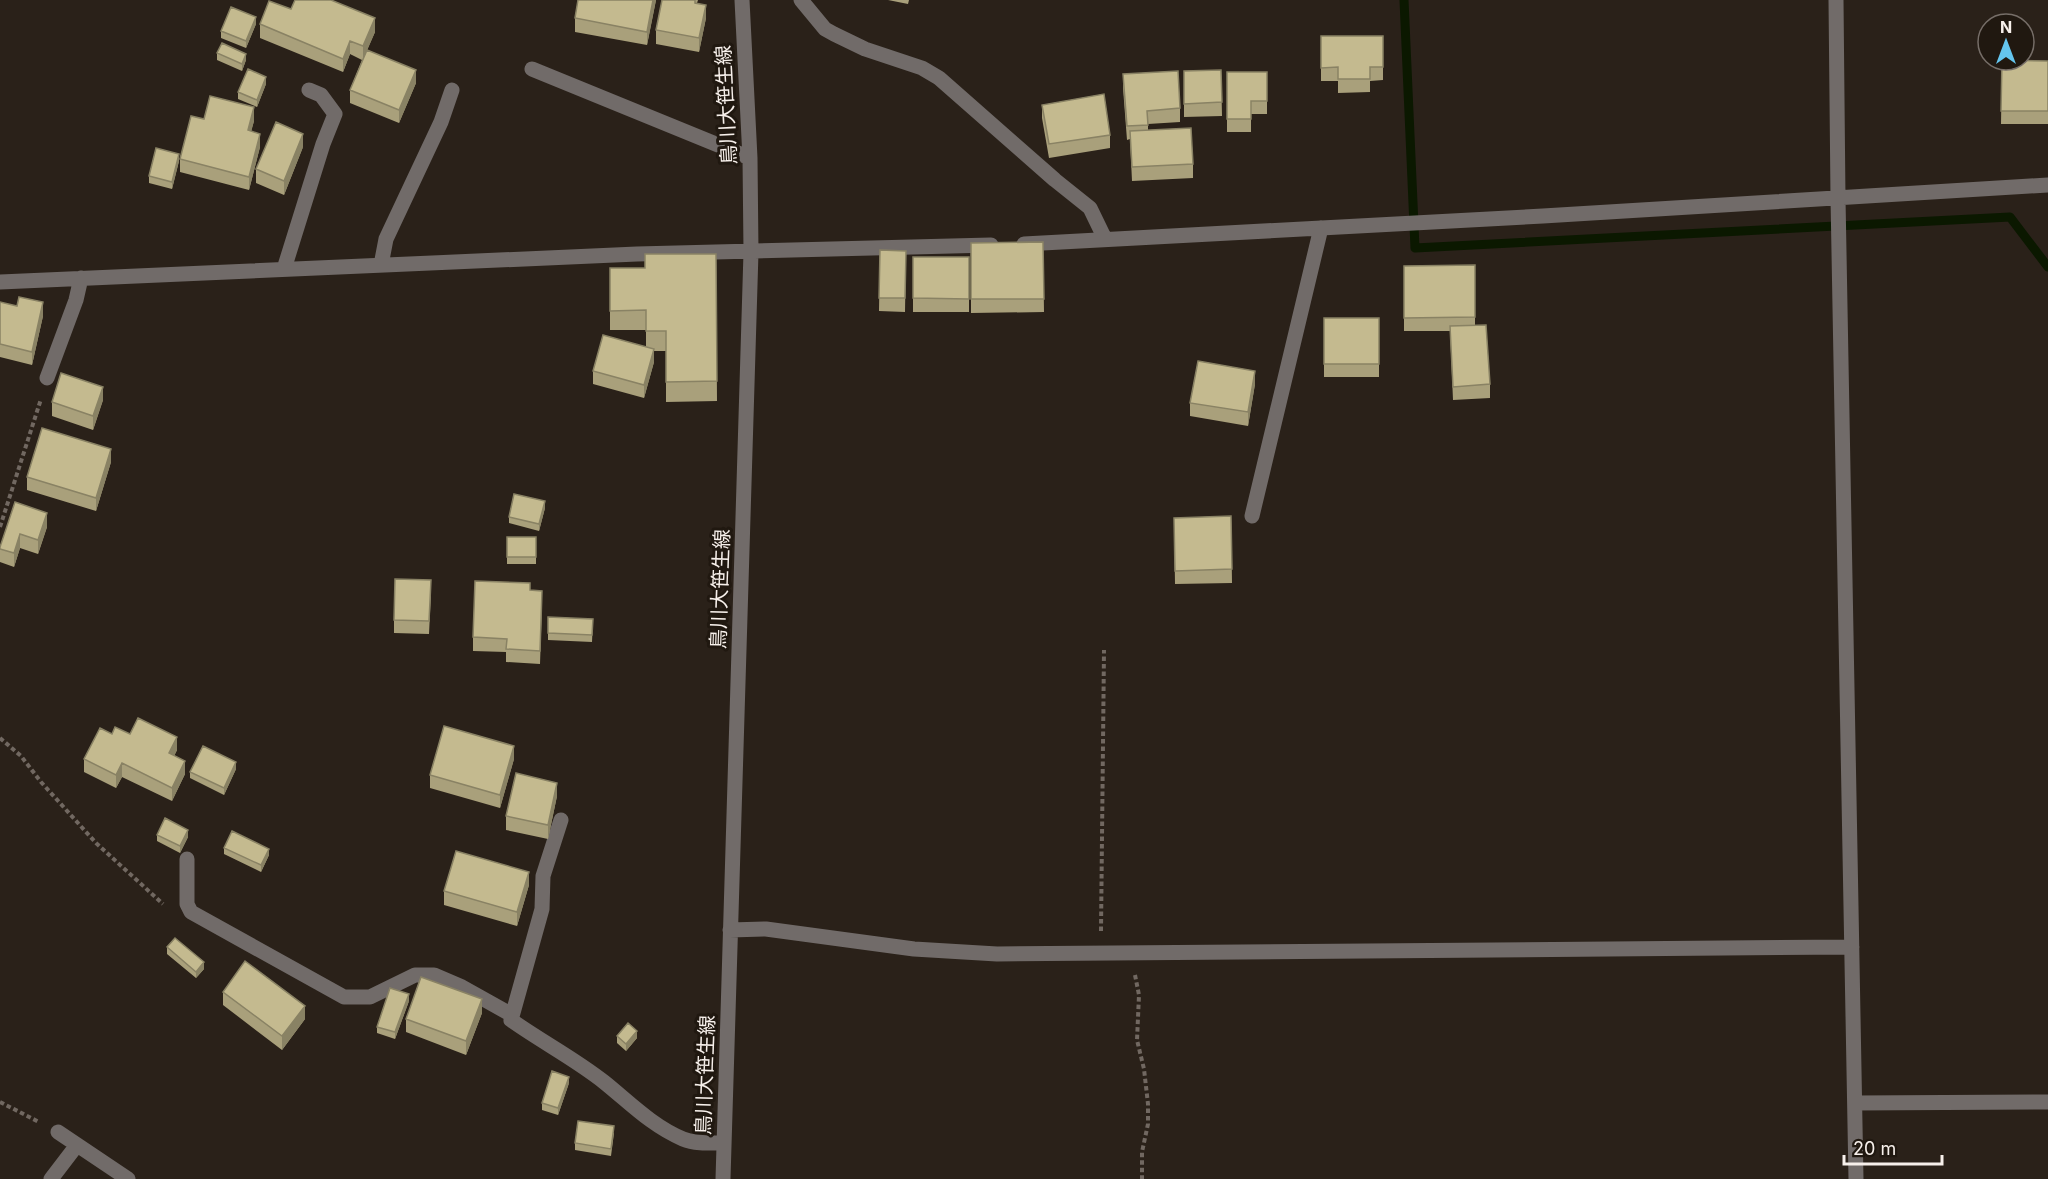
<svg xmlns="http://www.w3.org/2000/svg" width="2048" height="1179" font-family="Inter,'Noto Sans JP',sans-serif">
<rect width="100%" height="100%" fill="#2a2119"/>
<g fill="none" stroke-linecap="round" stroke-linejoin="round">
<path stroke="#0b1800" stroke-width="9" d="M 1404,0 L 1415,248 L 2010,217 L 2048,267"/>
<path stroke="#716861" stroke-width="4" stroke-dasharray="4.5 3" stroke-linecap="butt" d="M 0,527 L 41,399
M 0,738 L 21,756 L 41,782 L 96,843 L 163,904
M 1101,931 L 1104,650
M 1135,975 L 1139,995 L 1137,1040 L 1144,1069 L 1148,1104 L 1148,1124 L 1142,1152 L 1142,1179
M 0,1102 L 39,1122"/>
<path stroke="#716b69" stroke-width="15" d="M 801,0 L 825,29 L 834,34 L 865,49 L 922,68 L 939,78 L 1055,180 L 1090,208 L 1105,239
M 1836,0 L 1838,198 L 1856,1179
M 532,69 L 750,158
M 1024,244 L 1543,216 L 2048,185
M 381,265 L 386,239 L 441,122 L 452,90
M 284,269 L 323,144 L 335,114 L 321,95 L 309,90
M 0,282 L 637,254 L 991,245
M 47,378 L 76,300 L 81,278
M 1252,516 L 1321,228
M 561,820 L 543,876 L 542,909 L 511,1020 C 542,1042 575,1059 604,1082 C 629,1102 652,1126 683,1139 C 695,1144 711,1143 724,1143
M 187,859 L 187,904 L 191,912 L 344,997 L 370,997 L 415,975 L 434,975 L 462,987 L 512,1015
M 730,930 L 766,929 L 914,949 L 997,954 L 1852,947
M 1855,1103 L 2048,1102
M 58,1132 L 128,1179
M 51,1179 L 77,1145
M 723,1179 L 751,252 L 750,158 L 742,0"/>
</g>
<path fill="#a9a07b" d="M 578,0 L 656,0 L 647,45 L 575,32 L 575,18 Z
M 662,0 L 698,0 L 697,3 L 706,18 L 699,52 L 656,44 L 656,30 Z
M 888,0 L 909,0 L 908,4 Z
M 291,9 L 375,32 L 367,50 L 416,83 L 399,123 L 350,103 L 350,90 L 362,60 L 350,54 L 343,72 L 260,38 L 260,24 Z
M 256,24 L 246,48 L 221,38 L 221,31 Z
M 1321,36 L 1383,36 L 1383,80 L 1370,81 L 1370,92 L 1338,93 L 1338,81 L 1321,81 Z
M 217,53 L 246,60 L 242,71 L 217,60 Z
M 2002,60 L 2048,61 L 2048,124 L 2001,124 Z
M 1221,70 L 1222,116 L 1184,117 L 1184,71 Z
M 1227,72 L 1267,72 L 1267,114 L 1251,114 L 1251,132 L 1227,132 Z
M 1123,74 L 1180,108 L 1180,122 L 1148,124 L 1148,130 L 1193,164 L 1193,178 L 1132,181 L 1130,139 L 1127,140 L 1123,88 Z
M 266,84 L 257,107 L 238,99 L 238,92 Z
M 1042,105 L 1110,135 L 1110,148 L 1049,158 L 1042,118 Z
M 204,119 L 254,121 L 251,131 L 260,147 L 249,190 L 180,172 L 180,159 Z
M 303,147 L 284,195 L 256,183 L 256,169 Z
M 179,161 L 172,189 L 149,183 L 149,176 Z
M 1043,242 L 1044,312 L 971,313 L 971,243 Z
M 880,250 L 906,251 L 905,312 L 879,311 Z
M 716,254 L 717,401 L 666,402 L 666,351 L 654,351 L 654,362 L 644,398 L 593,384 L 593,371 L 646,346 L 646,330 L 610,330 L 610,268 L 645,268 Z
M 913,257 L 969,257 L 969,312 L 913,312 Z
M 1475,265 L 1475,325 L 1490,384 L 1490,398 L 1453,400 L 1450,331 L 1404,331 L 1404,266 Z
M 0,302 L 43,316 L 32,365 L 0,357 Z
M 1324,318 L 1379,318 L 1379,377 L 1324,377 Z
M 1255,384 L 1248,426 L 1190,416 L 1190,403 Z
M 103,400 L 93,430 L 52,416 L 52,402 Z
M 111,462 L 96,511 L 27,490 L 27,477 Z
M 15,502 L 47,527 L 38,554 L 20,548 L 14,567 L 0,562 L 0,547 Z
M 545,508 L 539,531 L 509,523 L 509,517 Z
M 1231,516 L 1232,583 L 1175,584 L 1174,518 Z
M 507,537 L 536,537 L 536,564 L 507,564 Z
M 431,593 L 429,634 L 394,633 L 394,620 Z
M 542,604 L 540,664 L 506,662 L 506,652 L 473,651 L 473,637 Z
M 548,617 L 593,619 L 592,642 L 548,640 Z
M 112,734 L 130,734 L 177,750 L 174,756 L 185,774 L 172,801 L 122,777 L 116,788 L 84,772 L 84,759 Z
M 514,759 L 500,808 L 430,788 L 430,775 Z
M 236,769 L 224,795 L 190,778 L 190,772 Z
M 557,796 L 548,839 L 506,830 L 506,816 Z
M 157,835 L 188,837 L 180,853 L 157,841 Z
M 224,848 L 269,855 L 261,872 L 224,854 Z
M 529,885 L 517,926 L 444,905 L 444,891 Z
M 167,947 L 204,969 L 196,978 L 167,954 Z
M 223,992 L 305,1019 L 282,1050 L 223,1005 Z
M 409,1001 L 395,1039 L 377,1033 L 377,1027 Z
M 482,1013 L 466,1055 L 406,1032 L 406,1019 Z
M 617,1036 L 637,1038 L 626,1051 L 617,1043 Z
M 569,1083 L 558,1115 L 542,1110 L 542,1103 Z
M 614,1133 L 611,1156 L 575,1150 L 575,1143 Z"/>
<path fill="#898264" d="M 653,0 L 656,0 L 647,45 L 647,32 Z
M 706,5 L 706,18 L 699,52 L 699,38 Z
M 256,17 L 256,24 L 246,48 L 246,41 Z
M 375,18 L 375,32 L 363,60 L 363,46 Z
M 350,41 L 350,54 L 343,72 L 343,59 Z
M 246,54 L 246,60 L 242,71 L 242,64 Z
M 416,70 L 416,83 L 399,123 L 399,110 Z
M 266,77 L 266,84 L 257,107 L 257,100 Z
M 254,107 L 254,121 L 248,144 L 248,130 Z
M 260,134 L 260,147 L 249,190 L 249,177 Z
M 303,134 L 303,147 L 284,195 L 284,181 Z
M 179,154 L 179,161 L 172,189 L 172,182 Z
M 43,302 L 43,316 L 32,365 L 32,352 Z
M 654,349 L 654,362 L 644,398 L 644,385 Z
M 1255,371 L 1255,384 L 1248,426 L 1248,412 Z
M 103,387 L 103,400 L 93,430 L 93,416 Z
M 111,449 L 111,462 L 96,511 L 96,498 Z
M 545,501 L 545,508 L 539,531 L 539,524 Z
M 47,513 L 47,527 L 38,554 L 38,540 Z
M 20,534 L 20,548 L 14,567 L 14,553 Z
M 177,737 L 177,750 L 169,767 L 169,753 Z
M 514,746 L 514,759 L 500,808 L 500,795 Z
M 185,761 L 185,774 L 172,801 L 172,788 Z
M 236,762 L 236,769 L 224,795 L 224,788 Z
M 122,763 L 122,777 L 116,788 L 116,775 Z
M 557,783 L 557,796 L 548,839 L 548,825 Z
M 188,830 L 188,837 L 180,853 L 180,846 Z
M 269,849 L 269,855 L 261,872 L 261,865 Z
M 529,872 L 529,885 L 517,926 L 517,912 Z
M 204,962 L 204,969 L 196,978 L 196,972 Z
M 409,994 L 409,1001 L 395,1039 L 395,1032 Z
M 482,999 L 482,1013 L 466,1055 L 466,1041 Z
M 305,1006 L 305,1019 L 282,1050 L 282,1036 Z
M 637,1031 L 637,1038 L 626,1051 L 626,1044 Z
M 569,1077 L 569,1083 L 558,1115 L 558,1108 Z"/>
<path fill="#c4ba8f" stroke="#898264" stroke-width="1.5" d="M 295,0 L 331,0 L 375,18 L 363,46 L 350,41 L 343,59 L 260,24 L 269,1 L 291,9 Z
M 578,0 L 653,0 L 647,32 L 575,18 Z
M 662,0 L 695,0 L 695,3 L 706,5 L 699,38 L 656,30 Z
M 231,7 L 256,17 L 246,41 L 221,31 Z
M 1321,36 L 1383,36 L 1383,67 L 1370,67 L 1370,79 L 1338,79 L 1338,67 L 1321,68 Z
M 222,43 L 246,54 L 242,64 L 217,53 Z
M 367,50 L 416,70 L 399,110 L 350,90 Z
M 2002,60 L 2048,61 L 2048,111 L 2001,111 Z
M 248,69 L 266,77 L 257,100 L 238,92 Z
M 1221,70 L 1222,102 L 1184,104 L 1184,71 Z
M 1178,71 L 1180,108 L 1147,111 L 1148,125 L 1127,126 L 1123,74 Z
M 1227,72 L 1267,72 L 1267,101 L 1251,101 L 1251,119 L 1227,119 Z
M 1104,94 L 1110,135 L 1049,144 L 1042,105 Z
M 210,96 L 254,107 L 248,130 L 260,134 L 249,177 L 180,159 L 191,116 L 204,119 Z
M 276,122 L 303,134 L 284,181 L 256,169 Z
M 1191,128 L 1193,164 L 1132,167 L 1130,131 Z
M 156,148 L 179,154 L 172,182 L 149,176 Z
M 1043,242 L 1044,299 L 971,299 L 971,243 Z
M 880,250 L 906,251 L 905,298 L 879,298 Z
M 645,254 L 716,254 L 717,381 L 666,382 L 666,331 L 646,331 L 646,310 L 610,311 L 610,268 L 645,268 Z
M 913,257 L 969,257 L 969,299 L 913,298 Z
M 1475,265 L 1475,317 L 1404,318 L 1404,266 Z
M 19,297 L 43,302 L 32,352 L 0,344 L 0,302 L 17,306 Z
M 1324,318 L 1379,318 L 1379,364 L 1324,364 Z
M 1486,325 L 1490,384 L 1453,387 L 1450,326 Z
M 603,335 L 654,349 L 644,385 L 593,371 Z
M 1198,361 L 1255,371 L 1248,412 L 1190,403 Z
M 61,373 L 103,387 L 93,416 L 52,402 Z
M 42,428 L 111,449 L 96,498 L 27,477 Z
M 514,494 L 545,501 L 539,524 L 509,517 Z
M 15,502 L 47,513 L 38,540 L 20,534 L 14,553 L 0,549 L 0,547 Z
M 1231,516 L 1232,569 L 1175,571 L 1174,518 Z
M 507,537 L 536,537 L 536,557 L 507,557 Z
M 395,579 L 431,580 L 429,621 L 394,620 Z
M 475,581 L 530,583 L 530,590 L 542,591 L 540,651 L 506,649 L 507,639 L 473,637 Z
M 548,617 L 593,619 L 592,635 L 548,633 Z
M 138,718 L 177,737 L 169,753 L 185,761 L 172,788 L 122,763 L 116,775 L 84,759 L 100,728 L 112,734 L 115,727 L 130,734 Z
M 444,726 L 514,746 L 500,795 L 430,775 Z
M 203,746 L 236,762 L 224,788 L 190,772 Z
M 516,773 L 557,783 L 548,825 L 506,816 Z
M 165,818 L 188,830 L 180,846 L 157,835 Z
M 232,831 L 269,849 L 261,865 L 224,848 Z
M 456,851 L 529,872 L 517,912 L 444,891 Z
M 175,938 L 204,962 L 196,972 L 167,947 Z
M 245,961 L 305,1006 L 282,1036 L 223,992 Z
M 421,977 L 482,999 L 466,1041 L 406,1019 Z
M 390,988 L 409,994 L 395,1032 L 377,1027 Z
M 628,1023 L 637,1031 L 626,1044 L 617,1036 Z
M 552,1071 L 569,1077 L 558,1108 L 542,1103 Z
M 578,1121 L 614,1126 L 611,1149 L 575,1143 Z"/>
<g text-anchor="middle" stroke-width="6" stroke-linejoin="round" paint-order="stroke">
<g font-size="20" fill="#f7f0eb" stroke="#201810">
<text transform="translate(726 105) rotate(-93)" y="7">鳥川大笹生線</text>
<text transform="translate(720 589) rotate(-88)" y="7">鳥川大笹生線</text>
<text transform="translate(705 1075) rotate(-88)" y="7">鳥川大笹生線</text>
</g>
</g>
<g transform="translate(2006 42)"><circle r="28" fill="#201810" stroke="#766e68" stroke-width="1.5"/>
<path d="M0-4.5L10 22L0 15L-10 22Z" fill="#64c5ee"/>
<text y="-9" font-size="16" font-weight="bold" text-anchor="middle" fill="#f7f0eb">N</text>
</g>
<path d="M1844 1155v9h98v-9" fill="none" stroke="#f7f0eb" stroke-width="3"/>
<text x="1853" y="1155" font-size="18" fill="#f7f0eb" stroke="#201810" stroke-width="4.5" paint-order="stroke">20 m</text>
</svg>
